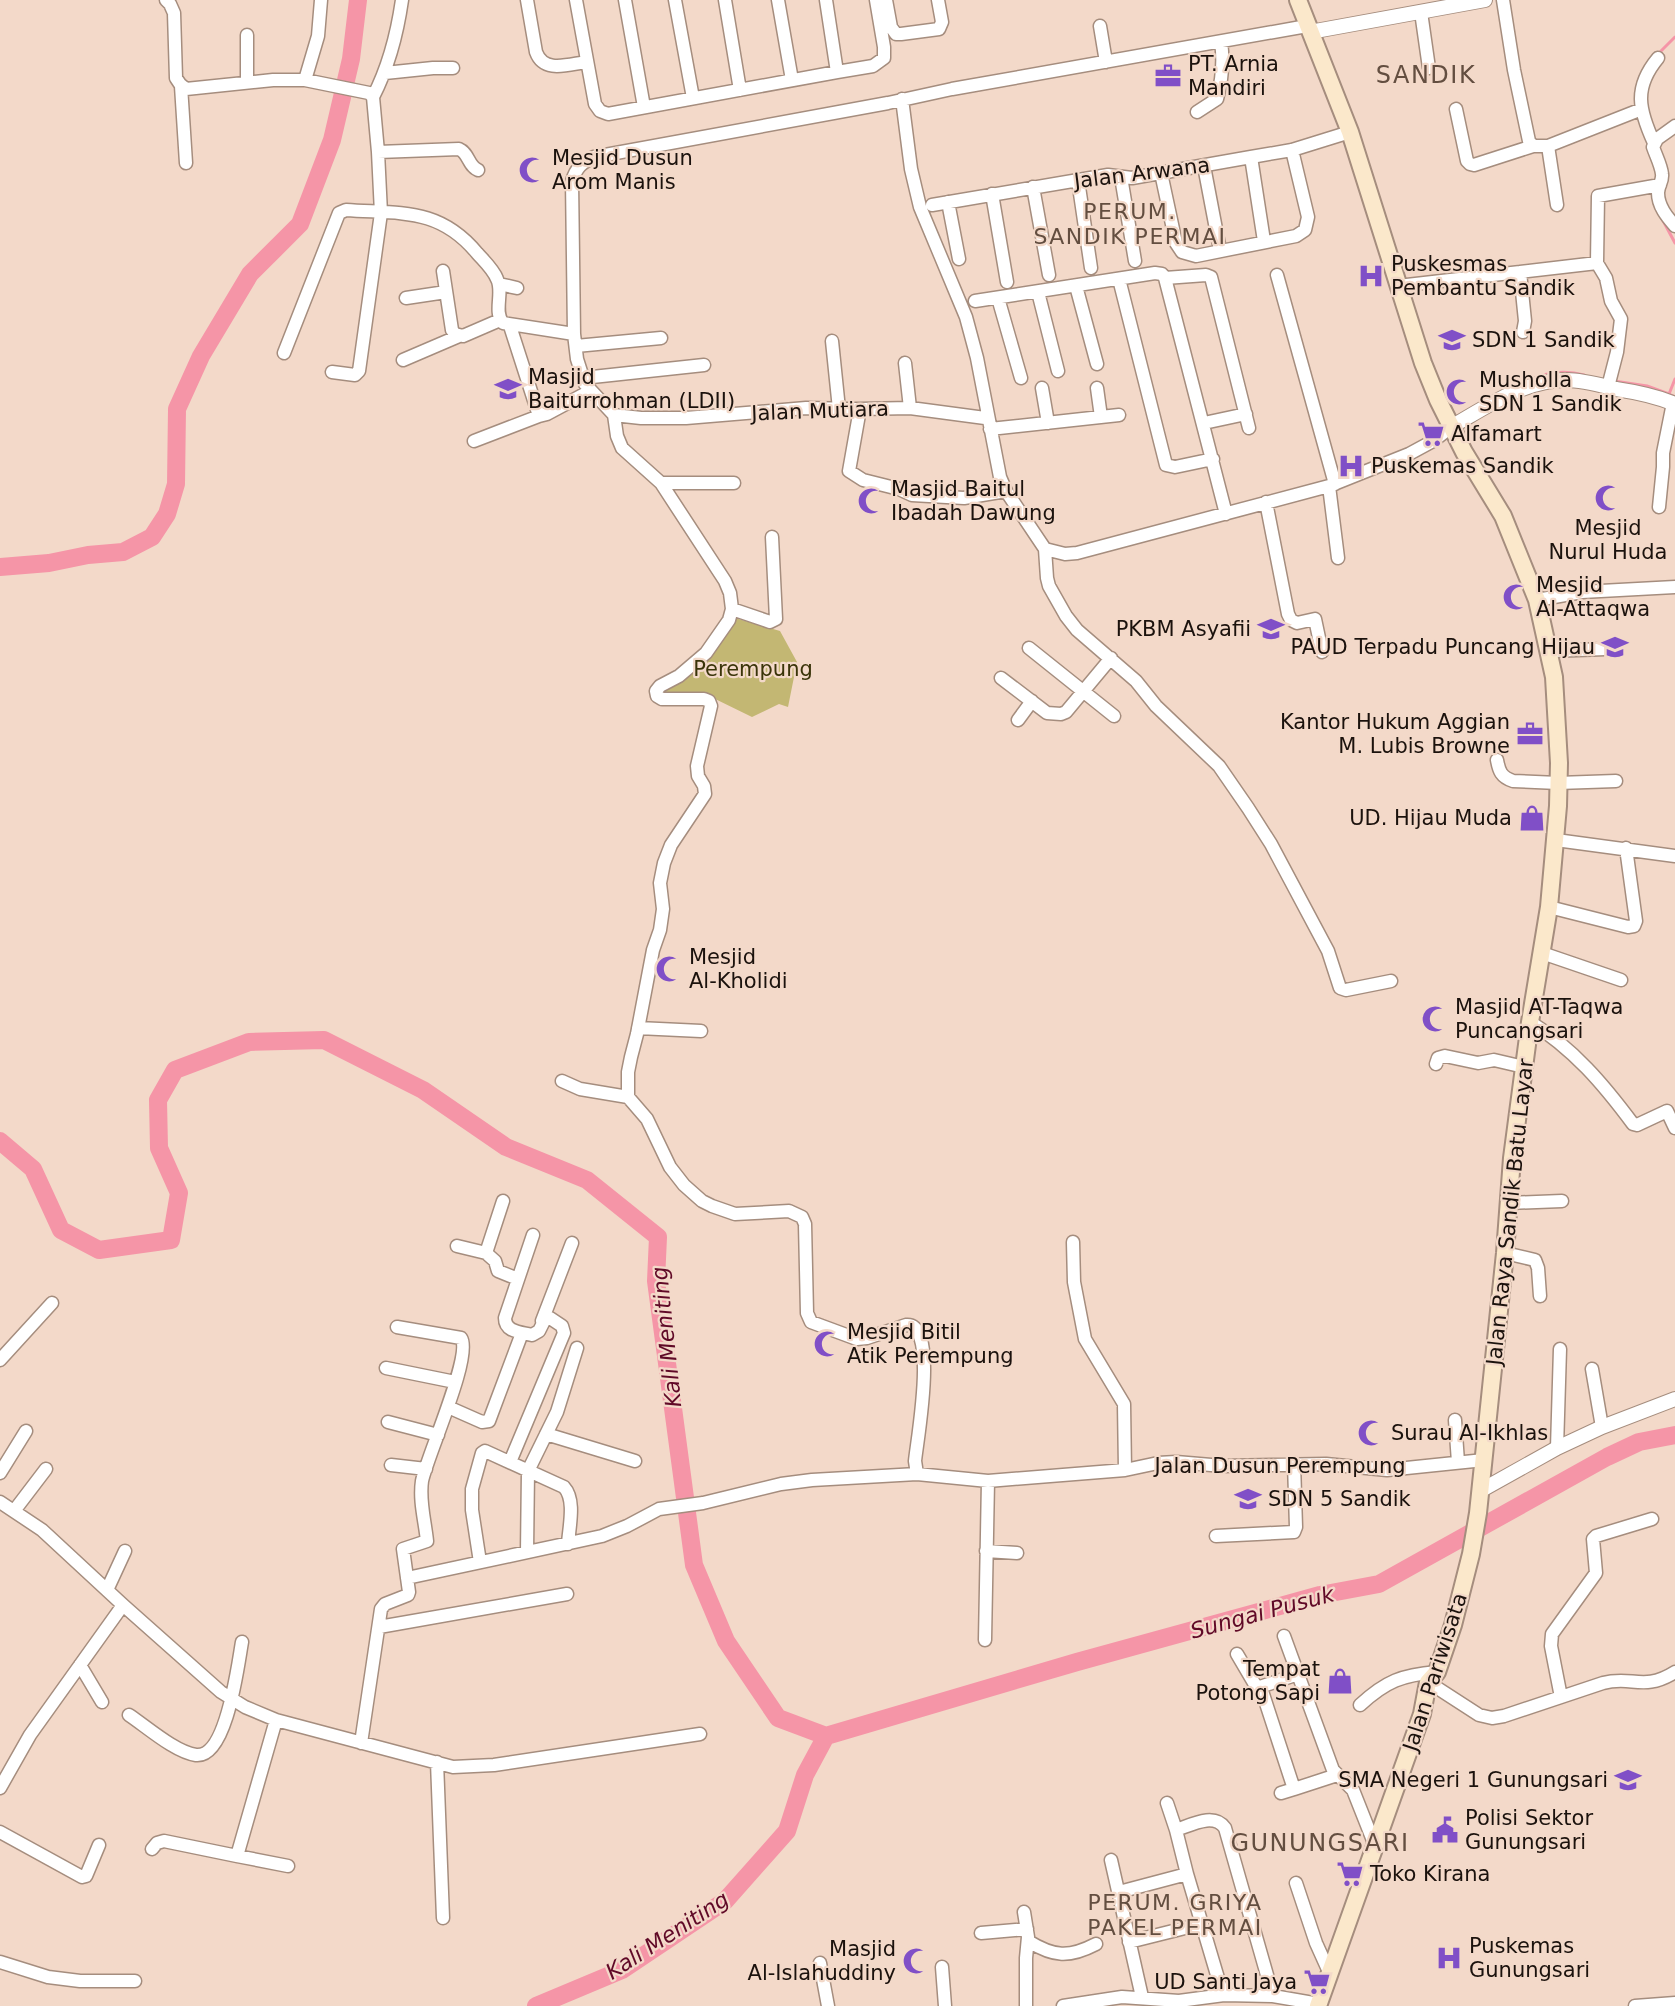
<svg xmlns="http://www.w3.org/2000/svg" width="1675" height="2006" font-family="'DejaVu Sans',sans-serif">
<rect width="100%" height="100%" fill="#f3d9c9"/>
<path fill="#c3b773" d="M 735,618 L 780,631 L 797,662 L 788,707 L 779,704 L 752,717 L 707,695 L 666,696 L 661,691 C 699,670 716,659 735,618 Z"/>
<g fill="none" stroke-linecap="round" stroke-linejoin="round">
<path stroke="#f595a7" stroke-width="3" d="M 1657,55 L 1675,37
M 1660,215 L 1675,243
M 1535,379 C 1548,371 1569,371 1584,375
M 1675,379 L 1669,394 L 1675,397
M 1614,381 L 1647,386 L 1669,394"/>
<path stroke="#f595a7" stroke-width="18" d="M 0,567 L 49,563 L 88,555 L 123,552 L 152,537 L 167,514 L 176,484 L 177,409 L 201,356 L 250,274 L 300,224 L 332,140 L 351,59 L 358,0
M 0,1141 L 33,1169 L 61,1230 L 99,1250 L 171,1240 L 179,1193 L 159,1148 L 158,1100 L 175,1070 L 249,1042 L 324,1040 L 423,1090 L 506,1147 L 587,1180 L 658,1237 L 656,1281 L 694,1565 L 726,1641 L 778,1718 L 826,1736 L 805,1775 L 787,1831 L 725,1901 L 622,1970 L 536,2006
M 826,1736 L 1077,1662 L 1320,1595 L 1379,1584 L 1607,1457 L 1639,1442 L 1675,1435"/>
<g stroke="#a58d7e" stroke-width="15">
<path id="minor" d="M 166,0 L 170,4 L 174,13 L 176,78 L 180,84 L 186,89 L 273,80 L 305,80 L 369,93 L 373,97 L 378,152 L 381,213 L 359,371 L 355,375 L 332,372
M 527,0 L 536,52 C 544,74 569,64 587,62
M 576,0 L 595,104 L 600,111 L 608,114 L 837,72 L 826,0
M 625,0 L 644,107
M 675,0 L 693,98
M 725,0 L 740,90
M 778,0 L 792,80
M 886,0 L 891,27 L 896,34 L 901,34 L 939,29 L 942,22 L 938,0
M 1503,0 L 1514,70 L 1529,141 L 1533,146
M 1421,12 L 1429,68
M 1100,26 L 1106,62
M 837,72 L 873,66 L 884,58 L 884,47 L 876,0
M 385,73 L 433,68 L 453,68
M 305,80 L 318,36 L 321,0
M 247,82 L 247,35
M 181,86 L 186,163
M 373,97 C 389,66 397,35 402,0
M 902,99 L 911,169 L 920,207 L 966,317 L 977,358 L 989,420
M 1456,109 L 1467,161 L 1470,164 L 1474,165 L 1533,146 L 1548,146 L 1642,109
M 1197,112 L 1217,99 C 1222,80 1224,62 1221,42
M 1675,126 L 1657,139 L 1653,147 C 1656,156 1661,165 1662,174 C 1663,181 1658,186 1658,193 C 1658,206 1667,217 1675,226
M 1654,143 C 1639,110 1633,88 1658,58
M 1548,146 L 1557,205
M 378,152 L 459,149 C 469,153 468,166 478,170
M 1251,157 L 1264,241
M 1204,166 L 1220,250
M 1161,173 L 1176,243 L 1182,252 L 1196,256 L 1296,236 L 1305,230 L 1308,217 L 1292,150
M 1121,177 L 1135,261
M 1078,180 L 1091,268
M 1033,187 L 1049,275
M 992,194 L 1007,282
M 948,202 L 959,259
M 932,205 L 1108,175 L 1132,178 L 1251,157 L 1292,150 L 1350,132
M 443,271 L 452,330 L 455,334 L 463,336 L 500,320
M 1520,272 L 1525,321 L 1523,332
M 1277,275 L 1335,484
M 1165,278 L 1206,275 L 1211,277 L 1249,428
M 1119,279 L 1166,465 L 1175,467 L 1213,459
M 499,284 L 517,288
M 1076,286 L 1097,364
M 1398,286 L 1597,263
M 1038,292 L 1058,371
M 406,298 L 446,292
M 998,298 L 1021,378
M 975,301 L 1155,273 L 1162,274 L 1165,278 L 1226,514
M 510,326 L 539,416 L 547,414 L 590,391
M 574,334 L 572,181 C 576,168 582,162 594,157 L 888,103 L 952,89 L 1307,26
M 832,341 L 839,409
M 576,346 L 661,338
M 284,353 L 339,213 L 346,210 C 400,214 439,207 477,253 C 484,261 493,269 497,279 C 504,292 493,312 503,323 L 574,334 L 577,359 L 585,384 L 614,415 L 641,418 L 686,418 L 806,408 L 860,409 L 910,408 L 985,418 L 989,420 L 1000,477 L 1006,491 L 1045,549 L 1065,554 L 1077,553 L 1329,486 L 1409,454 L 1433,441 L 1451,427
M 403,360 L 459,336
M 905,363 L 910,408
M 583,378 L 704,365
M 1608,387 L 1617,352 L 1621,319 L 1611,301 L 1606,278 L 1597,263 L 1598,196 L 1660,185
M 1042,388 L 1048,423
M 1097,388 L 1101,417
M 860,409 L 849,471 L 863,480 L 899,489 L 912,495 L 964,498 L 1006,491
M 614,415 L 617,436 L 622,448 L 661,483 L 725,581 L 730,593 L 732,609 L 729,620 L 706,653 L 679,676 L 660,686 L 656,691 L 657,696 L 662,699 L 704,699 L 709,701 L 711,706 L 697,766 L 698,776 L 704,786 L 705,794 L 671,845 L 664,863 L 660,883 L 663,909 L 660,930 L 653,950 L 637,1034 L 631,1057 L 628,1072 L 628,1097 L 647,1119 L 670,1167 L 684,1185 L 702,1201 L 712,1206 L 735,1214 L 789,1211 L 802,1217 L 805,1224 L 807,1313 L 811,1322 L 857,1339 L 867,1338 L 906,1325 C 939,1322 917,1440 915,1461 L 917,1474 L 988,1481 L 1125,1470 L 1158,1463 L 1176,1462 L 1223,1466 L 1326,1464 L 1387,1470 L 1484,1460
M 1204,423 L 1246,414
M 990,429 L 1119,415
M 474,441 L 539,416
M 661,483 L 734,483
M 1329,486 L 1338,558
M 1266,502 L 1288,614 L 1291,620 L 1297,623 L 1315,619 L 1322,652
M 1659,507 L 1663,467 L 1663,453 L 1673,403
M 1045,549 L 1047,578 L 1049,586 L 1066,616 L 1077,630 L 1136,681 L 1156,706 L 1219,766 L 1248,808 L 1271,844 L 1328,951 L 1340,988 L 1346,990 L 1391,981
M 1537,600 L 1582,592 L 1675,587
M 732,609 L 770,622 L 776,619 L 772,537
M 1029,648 L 1114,716
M 1549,651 L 1606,649
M 1001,678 L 1047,713 L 1061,714 L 1066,712 L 1111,658
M 1018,720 L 1032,701
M 1497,760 C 1499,771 1501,777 1513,781 L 1558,783 L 1616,781
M 1556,840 L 1675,856
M 1549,907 L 1628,927 L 1634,926 L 1636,921 L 1626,848
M 1542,953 L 1621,980
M 1530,1022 C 1573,1048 1604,1085 1633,1124 L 1637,1125 L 1667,1111 L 1675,1128
M 638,1028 L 701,1031
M 1436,1064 L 1438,1058 L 1445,1056 L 1478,1063 L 1494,1060 L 1524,1067
M 562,1081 L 580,1089 L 628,1097
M 1508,1203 L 1562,1201
M 1073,1242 L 1074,1282 L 1085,1339 L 1124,1404 L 1125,1470
M 457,1246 L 486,1253 L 495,1261 L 498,1271 L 518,1279
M 486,1253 L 503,1201
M 1505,1253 L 1535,1260 L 1538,1268 L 1540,1296
M 542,1321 L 572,1243
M 0,1360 L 52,1303
M 386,1368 L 455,1382
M 1592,1369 L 1602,1427
M 448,1407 L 482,1422 L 489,1421 L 522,1333
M 1455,1420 L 1458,1462
M 388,1422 L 438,1435
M 546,1434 L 635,1461
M 1557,1448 L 1560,1349
M 510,1462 L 564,1333 L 562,1326 L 550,1318 L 545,1319 L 539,1331 L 532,1335 C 520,1332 505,1332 505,1318 L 533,1235
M 391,1465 L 426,1469
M 0,1473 L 26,1431
M 0,1502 L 42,1530 L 123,1605 L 221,1692 L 245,1707 L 276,1720 L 453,1767 L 494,1765 L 700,1734
M 14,1511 L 46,1469
M 1216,1536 L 1294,1532 L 1296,1527 L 1294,1463
M 986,1551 L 1017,1553
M 527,1552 L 528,1471 L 557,1412 L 577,1348
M 480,1562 L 472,1510 L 472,1489 L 482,1453 L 485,1451 L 564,1487 C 576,1500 569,1527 568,1544
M 407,1578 L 602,1536 L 627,1526 L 659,1509 L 703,1503 L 781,1484 L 812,1480 L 917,1474
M 107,1590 L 125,1551
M 379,1627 L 567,1594
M 1284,1636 L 1333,1770 L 1353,1790 L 1376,1848
M 985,1640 L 988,1481
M 1237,1654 L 1257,1688 L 1298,1674
M 80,1665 L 102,1702
M 1428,1682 L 1479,1715 L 1492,1718 L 1504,1716 L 1603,1683 C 1632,1675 1643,1692 1675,1672
M 1261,1688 L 1294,1789 L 1337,1775
M 1561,1697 L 1551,1646 L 1552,1634 L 1596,1573 L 1593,1539 L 1596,1536 L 1652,1519
M 1360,1705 C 1386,1681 1402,1675 1437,1672
M 129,1715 C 147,1727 175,1752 196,1755 C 227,1758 238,1664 242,1642
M 276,1720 L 237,1856 L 288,1866
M 361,1743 L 381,1609 L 385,1604 L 408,1595 L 409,1592 L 403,1549 L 427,1541 C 425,1521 419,1501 422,1481 C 427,1456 473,1355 461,1338 L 397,1327
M 437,1762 L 443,1918
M 0,1788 L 30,1735 L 123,1605
M 1281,1793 L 1294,1789
M 1167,1803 L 1176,1830 L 1187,1874 L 1223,1995
M 1176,1830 C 1191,1825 1214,1812 1225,1828 L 1273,1996
M 0,1832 L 82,1877 L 86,1876 L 99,1845
M 152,1849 L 157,1843 L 164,1841 L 237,1856
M 1111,1860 L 1142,1997
M 1296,1883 L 1316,1943 L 1330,1974
M 1119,1892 L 1187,1874
M 1024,1912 L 1028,1937 L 1026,1958 L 1026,2006
M 981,1933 L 1027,1929
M 1028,1941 C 1054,1957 1069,1958 1096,1944
M 1129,1942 L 1201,1924
M 0,1962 L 48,1977 L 80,1981 L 135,1981
M 820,1963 L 828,2006
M 942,1967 L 945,2006
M 1063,2006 L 1122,1997 L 1179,2001 L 1224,1995 L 1273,1996 L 1319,2004
M 1635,2006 L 1675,2003"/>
</g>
<g stroke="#a58d7e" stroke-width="16">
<path id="tertiary" d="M 1310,32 L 1485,0
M 1451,427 C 1486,407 1524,380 1566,380 C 1583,380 1600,385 1616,389 C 1636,392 1656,396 1675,404
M 1480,1491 L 1557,1448 L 1602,1427 L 1675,1399"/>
</g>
<g stroke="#a58d7e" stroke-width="20">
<path id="secondary" d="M 1298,0 L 1350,132 L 1423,363 L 1438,400 L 1464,452 L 1503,516 L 1537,600 L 1554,677 L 1559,763 L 1558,806 L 1549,907 L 1530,1022 L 1512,1158 L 1505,1253 L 1478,1513 L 1471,1554 L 1453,1625 L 1437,1672 L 1428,1682 L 1422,1714 L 1318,2006"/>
</g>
<use href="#minor" stroke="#fff" stroke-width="12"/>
<use href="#tertiary" stroke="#fff" stroke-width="14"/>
<use href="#secondary" stroke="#fbe8cb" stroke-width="16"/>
</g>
<defs>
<g id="office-bare" transform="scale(2.07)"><path d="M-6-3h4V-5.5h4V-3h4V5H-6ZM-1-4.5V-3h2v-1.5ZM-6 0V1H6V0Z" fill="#804fc7" stroke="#f3d9c9" stroke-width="2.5" paint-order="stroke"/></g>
<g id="mosque-bare" transform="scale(2.07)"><path d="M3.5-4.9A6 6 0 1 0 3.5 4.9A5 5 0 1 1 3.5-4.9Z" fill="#804fc7" stroke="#f3d9c9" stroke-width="2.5" paint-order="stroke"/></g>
<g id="hospital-bare" transform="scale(2.07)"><path d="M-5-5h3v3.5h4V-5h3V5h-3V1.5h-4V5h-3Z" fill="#804fc7" stroke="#f3d9c9" stroke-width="2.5" paint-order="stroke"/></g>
<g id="school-bare" transform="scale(2.07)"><path d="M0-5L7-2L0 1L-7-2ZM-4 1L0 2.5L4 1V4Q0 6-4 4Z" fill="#804fc7" stroke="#f3d9c9" stroke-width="2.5" paint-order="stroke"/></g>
<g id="supermarket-bare" transform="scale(2.07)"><path d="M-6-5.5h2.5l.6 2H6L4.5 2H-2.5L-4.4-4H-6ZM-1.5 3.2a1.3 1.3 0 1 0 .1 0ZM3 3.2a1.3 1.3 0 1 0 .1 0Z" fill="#804fc7" stroke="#f3d9c9" stroke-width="2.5" paint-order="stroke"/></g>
<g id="shop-bare" transform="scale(2.07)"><path d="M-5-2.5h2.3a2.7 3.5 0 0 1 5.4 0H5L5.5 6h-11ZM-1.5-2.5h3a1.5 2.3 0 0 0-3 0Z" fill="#804fc7" stroke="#f3d9c9" stroke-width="2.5" paint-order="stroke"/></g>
<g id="civic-bare" transform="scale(2.07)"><path d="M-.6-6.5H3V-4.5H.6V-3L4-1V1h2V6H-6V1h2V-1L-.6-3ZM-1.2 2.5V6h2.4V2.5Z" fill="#804fc7" stroke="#f3d9c9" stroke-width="2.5" paint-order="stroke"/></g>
</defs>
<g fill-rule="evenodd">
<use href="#office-bare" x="1168" y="76"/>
<use href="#mosque-bare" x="532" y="170"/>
<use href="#hospital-bare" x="1371" y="276"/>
<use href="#school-bare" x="1452" y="340"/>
<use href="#school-bare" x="508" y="389"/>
<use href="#mosque-bare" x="1459" y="392"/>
<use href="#supermarket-bare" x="1431" y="434"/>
<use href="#hospital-bare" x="1351" y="466"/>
<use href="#mosque-bare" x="1608" y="498"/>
<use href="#mosque-bare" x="871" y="501"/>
<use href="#mosque-bare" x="1516" y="597"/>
<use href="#school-bare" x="1271" y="629"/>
<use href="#school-bare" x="1615" y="647"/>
<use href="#office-bare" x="1530" y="734"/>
<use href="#shop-bare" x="1532" y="818"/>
<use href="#mosque-bare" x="669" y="969"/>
<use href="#mosque-bare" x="1435" y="1019"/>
<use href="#mosque-bare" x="827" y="1344"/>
<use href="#mosque-bare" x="1371" y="1433"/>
<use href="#school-bare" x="1248" y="1499"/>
<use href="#shop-bare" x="1340" y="1681"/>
<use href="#school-bare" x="1628" y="1780"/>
<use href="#civic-bare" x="1445" y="1830"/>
<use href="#supermarket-bare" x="1350" y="1874"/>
<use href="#hospital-bare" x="1449" y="1958"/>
<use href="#mosque-bare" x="916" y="1961"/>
<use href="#supermarket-bare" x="1317" y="1982"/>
</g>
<g text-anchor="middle" stroke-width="4.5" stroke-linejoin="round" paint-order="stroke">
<g font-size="21" fill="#1b120d" stroke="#f3d9c9" text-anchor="start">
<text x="1188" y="71">PT. Arnia<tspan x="1188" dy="24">Mandiri</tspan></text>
<text x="552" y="165">Mesjid Dusun<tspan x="552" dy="24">Arom Manis</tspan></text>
<text x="1391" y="271">Puskesmas<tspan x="1391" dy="24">Pembantu Sandik</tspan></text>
<text x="1472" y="347">SDN 1 Sandik</text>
<text x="528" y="384">Masjid<tspan x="528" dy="24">Baiturrohman (LDII)</tspan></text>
<text x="1479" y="387">Musholla<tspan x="1479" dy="24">SDN 1 Sandik</tspan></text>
<text x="1451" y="441">Alfamart</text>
<text x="1371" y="473">Puskemas Sandik</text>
<text x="891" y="496">Masjid Baitul<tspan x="891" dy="24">Ibadah Dawung</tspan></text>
<text x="1608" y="535" text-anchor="middle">Mesjid<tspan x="1608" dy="24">Nurul Huda</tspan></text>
<text x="1536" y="592">Mesjid<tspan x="1536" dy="24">Al-Attaqwa</tspan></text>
<text x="1251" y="636" text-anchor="end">PKBM Asyafii</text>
<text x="1595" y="654" text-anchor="end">PAUD Terpadu Puncang Hijau</text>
<text x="1510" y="729" text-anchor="end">Kantor Hukum Aggian<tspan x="1510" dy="24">M. Lubis Browne</tspan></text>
<text x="1512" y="825" text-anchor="end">UD. Hijau Muda</text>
<text x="689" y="964">Mesjid<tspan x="689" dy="24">Al-Kholidi</tspan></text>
<text x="1455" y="1014">Masjid AT-Taqwa<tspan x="1455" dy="24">Puncangsari</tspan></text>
<text x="847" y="1339">Mesjid Bitil<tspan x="847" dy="24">Atik Perempung</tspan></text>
<text x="1391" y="1440">Surau Al-Ikhlas</text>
<text x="1268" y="1506">SDN 5 Sandik</text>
<text x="1320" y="1676" text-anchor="end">Tempat<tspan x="1320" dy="24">Potong Sapi</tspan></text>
<text x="1608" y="1787" text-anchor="end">SMA Negeri 1 Gunungsari</text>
<text x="1465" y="1825">Polisi Sektor<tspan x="1465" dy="24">Gunungsari</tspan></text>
<text x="1370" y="1881">Toko Kirana</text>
<text x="1469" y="1953">Puskemas<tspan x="1469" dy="24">Gunungsari</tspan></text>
<text x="896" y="1956" text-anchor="end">Masjid<tspan x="896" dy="24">Al-Islahuddiny</tspan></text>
<text x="1297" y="1989" text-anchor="end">UD Santi Jaya</text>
</g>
<g font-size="21" fill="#1b120d" stroke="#f3d9c9">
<text transform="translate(1142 173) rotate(-7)" y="7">Jalan Arwana</text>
<text transform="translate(820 411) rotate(-2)" y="7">Jalan Mutiara</text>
<text transform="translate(1510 1212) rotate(-84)" y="7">Jalan Raya Sandik Batu Layar</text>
<text x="1280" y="1473">Jalan Dusun Perempung</text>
<text transform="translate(1435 1672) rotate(-72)" y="7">Jalan Pariwisata</text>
</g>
<g font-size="21" fill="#3a3409" stroke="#f3d9c9">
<text x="753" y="676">Perempung</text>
</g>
<g font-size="22" letter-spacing="1.5" fill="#634e40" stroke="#f3d9c9">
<text x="1130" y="219">PERUM.<tspan x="1130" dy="25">SANDIK PERMAI</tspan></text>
<text x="1175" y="1910">PERUM. GRIYA<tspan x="1175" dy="25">PAKEL PERMAI</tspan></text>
</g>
<g font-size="22" font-style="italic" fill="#600927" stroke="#f3d9c9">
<text transform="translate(666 1337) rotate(-96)" y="8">Kali Meniting</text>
<text transform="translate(1262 1612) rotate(-15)" y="8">Sungai Pusuk</text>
<text transform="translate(667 1935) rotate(-33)" y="8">Kali Meniting</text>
</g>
<g font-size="24" letter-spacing="1.5" fill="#634e40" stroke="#f3d9c9">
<text x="1426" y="83">SANDIK</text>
<text x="1320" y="1851">GUNUNGSARI</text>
</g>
</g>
</svg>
